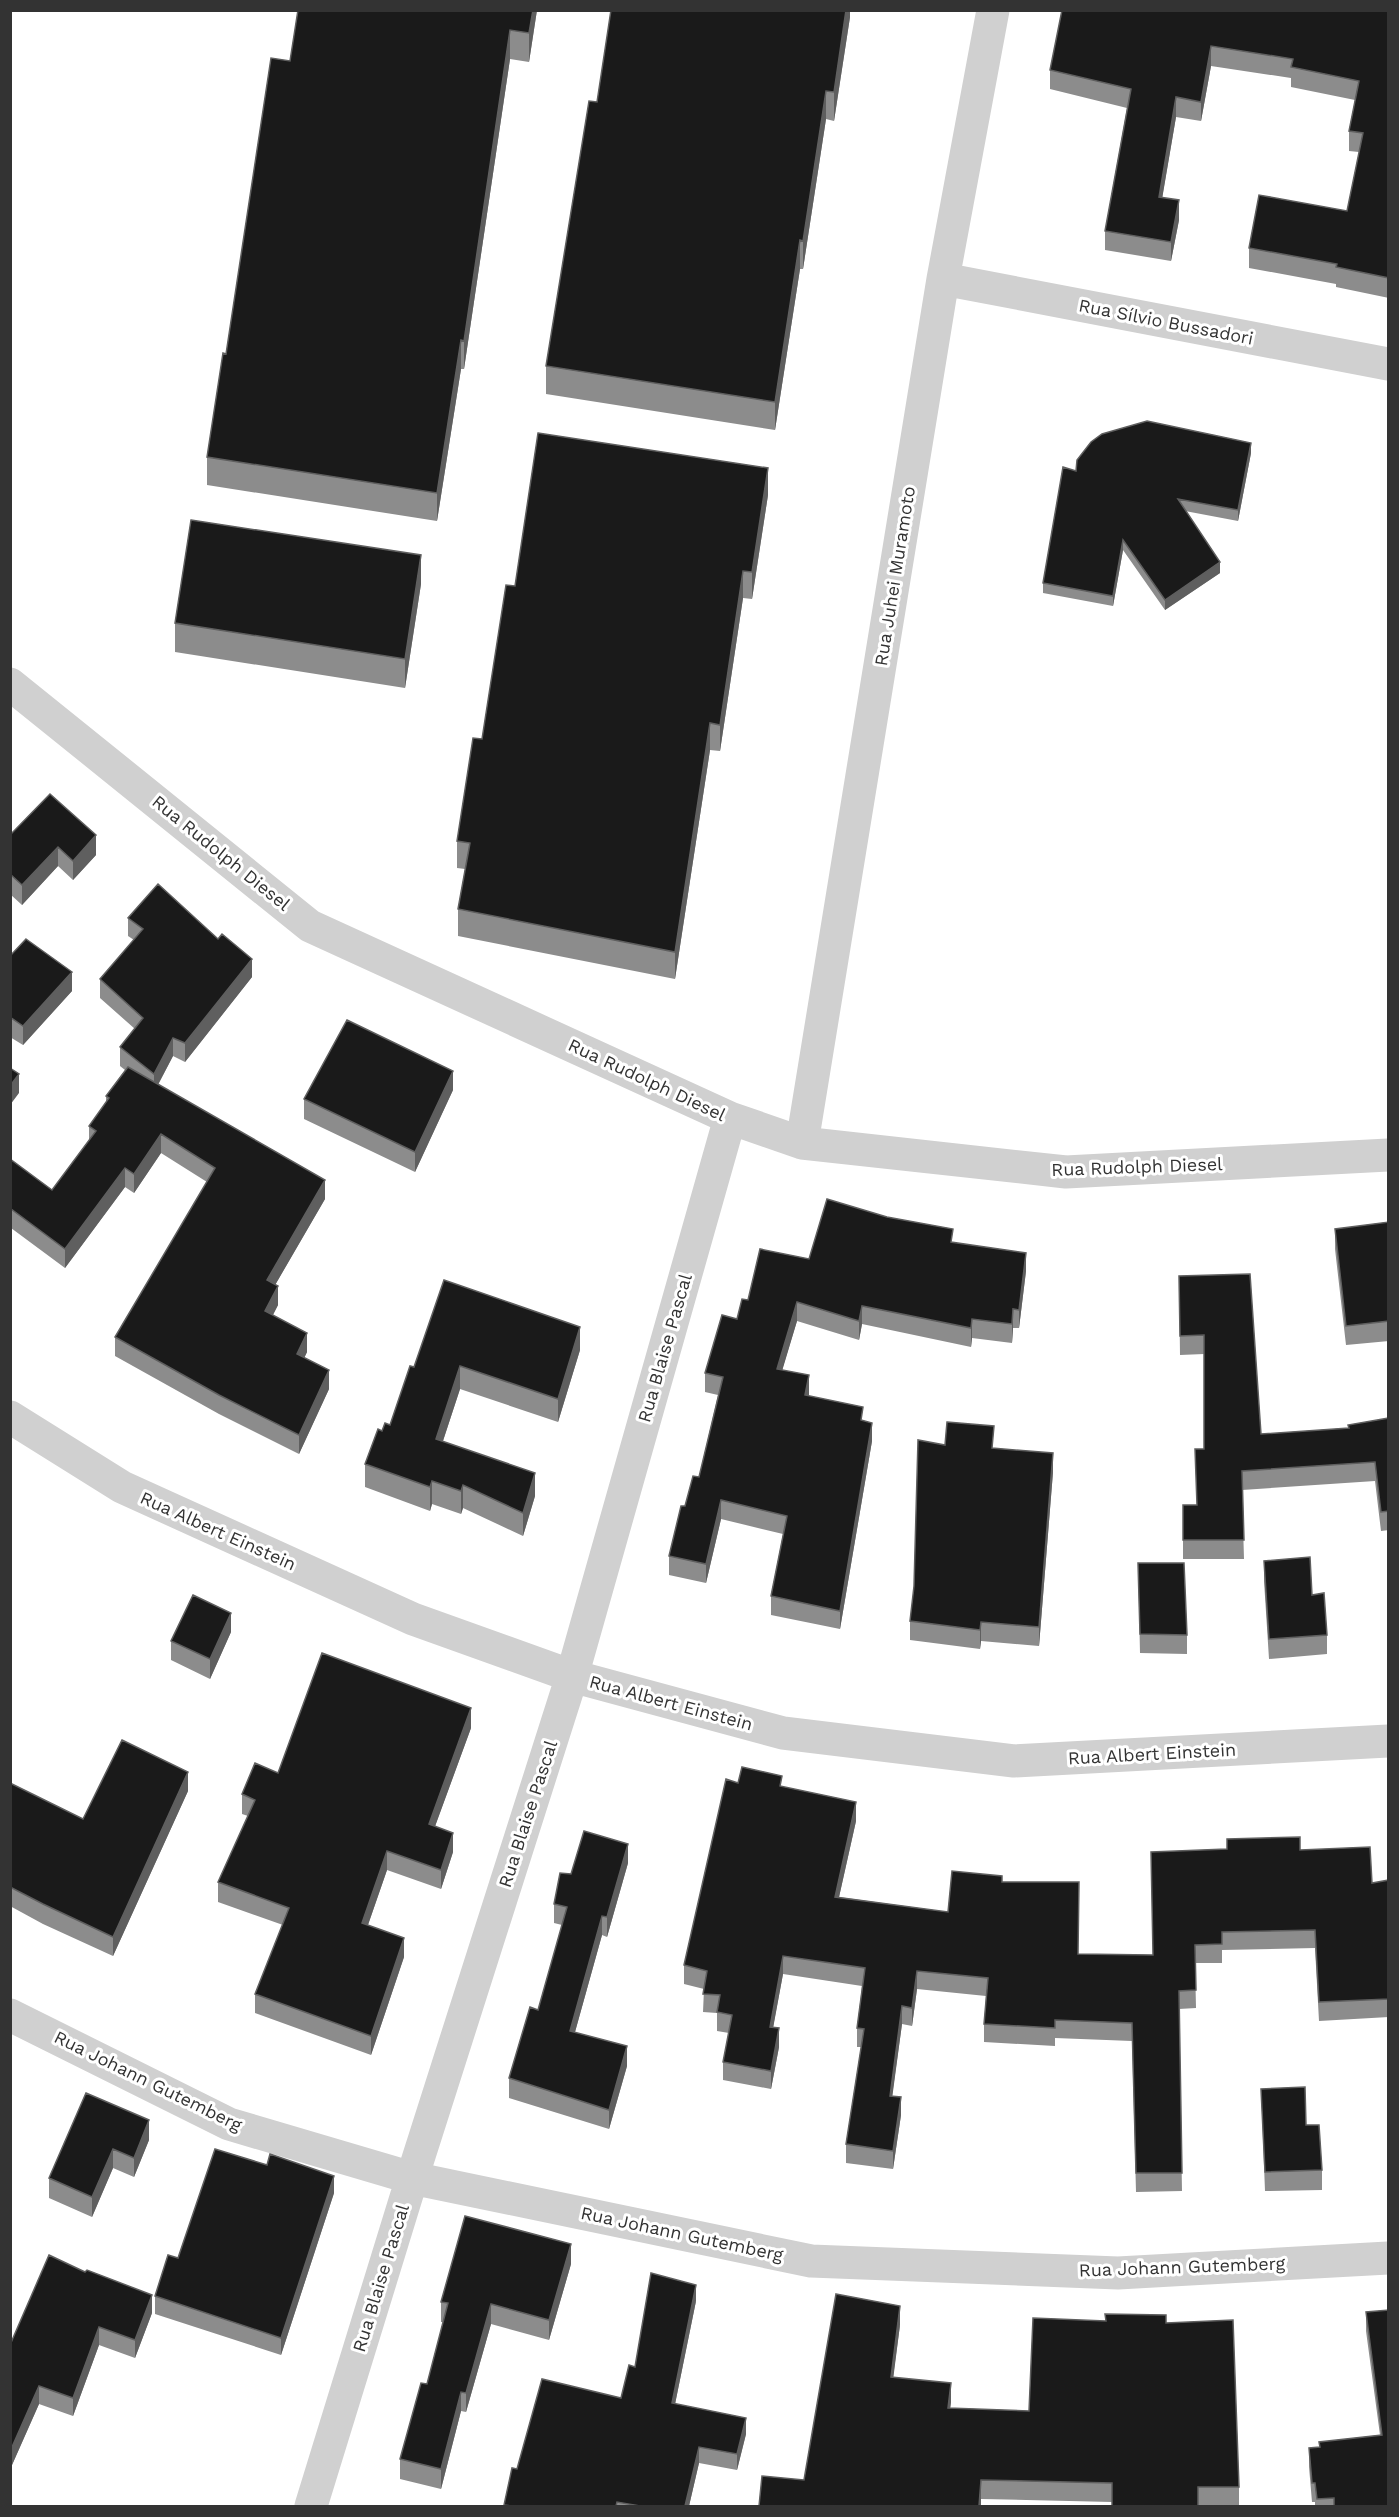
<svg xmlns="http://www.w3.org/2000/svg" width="1399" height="2517" font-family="'Work Sans',sans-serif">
<rect width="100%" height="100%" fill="#fff"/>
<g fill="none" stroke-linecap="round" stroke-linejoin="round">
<path stroke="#d0d0d0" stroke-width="33" d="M 943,279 L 1388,364
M 10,684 L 310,926 L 730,1118 L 802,1143 L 1066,1172 L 1388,1155
M 802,1143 L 943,279 L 993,10
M 10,1417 L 122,1487 L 413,1619 L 572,1676 L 783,1733 L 1014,1761 L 1388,1741
M 10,2015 L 229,2124 L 412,2178 L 811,2261 L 1118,2273 L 1388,2258
M 311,2506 L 412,2178 L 572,1676 L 730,1118"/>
</g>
<path fill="#8c8c8c" d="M 298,10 L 537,10 L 529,62 L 510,59 L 464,369 L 461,369 L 437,521 L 207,485 L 207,457 L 226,354 L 290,61 Z
M 850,10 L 850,17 L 834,121 L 826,119 L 803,269 L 800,269 L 775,430 L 546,394 L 546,366 L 597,102 Z
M 1389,10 L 1389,298 L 1336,287 L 1336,284 L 1249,268 L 1249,248 L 1347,211 L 1359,152 L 1349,151 L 1349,131 L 1355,100 L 1291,87 L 1291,78 L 1211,66 L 1201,121 L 1176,117 L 1162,198 L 1179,220 L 1171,261 L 1105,250 L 1105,231 L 1127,108 L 1050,89 L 1050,70 Z
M 1251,453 L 1238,521 L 1185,511 L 1220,573 L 1165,610 L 1123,550 L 1113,606 L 1043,593 L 1043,583 L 1076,471 Z
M 768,495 L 752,599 L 743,598 L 720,751 L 710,750 L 675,979 L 458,936 L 458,909 L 465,869 L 457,868 L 457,841 L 482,739 L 515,586 Z
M 421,584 L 405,688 L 175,652 L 175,623 Z
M 10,835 L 96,855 L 73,880 L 58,866 L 22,905 L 10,894 Z
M 128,918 L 252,977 L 185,1062 L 173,1056 L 158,1085 L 325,1199 L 275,1285 L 278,1305 L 273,1315 L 307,1352 L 304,1358 L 329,1389 L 299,1454 L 219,1414 L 115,1356 L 115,1337 L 207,1182 L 161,1153 L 134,1193 L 125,1187 L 65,1268 L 11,1228 L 10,1229 L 10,1159 L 52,1190 L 89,1140 L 89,1126 L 106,1102 L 106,1096 L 125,1070 L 120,1066 L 120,1047 L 135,1029 L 100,998 L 100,979 L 134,940 L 128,936 Z
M 10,956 L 72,991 L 23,1045 L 10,1037 Z
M 453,1090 L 415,1172 L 304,1119 L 304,1099 Z
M 1389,1222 L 1389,1341 L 1346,1345 L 1335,1249 L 1335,1229 Z
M 953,1243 L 1026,1271 L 1019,1328 L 1013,1328 L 1012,1343 L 972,1338 L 971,1347 L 862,1324 L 859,1340 L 797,1321 L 782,1370 L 809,1394 L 809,1396 L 863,1421 L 872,1441 L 840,1629 L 771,1615 L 771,1596 L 783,1534 L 721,1519 L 706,1583 L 669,1575 L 669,1556 L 685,1506 L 699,1477 L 718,1395 L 705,1392 L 705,1373 L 748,1300 L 809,1259 Z
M 1179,1276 L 1261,1434 L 1348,1428 L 1389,1418 L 1389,1530 L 1381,1531 L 1375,1481 L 1242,1490 L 1244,1559 L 1183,1559 L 1183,1505 L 1197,1505 L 1195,1449 L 1204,1449 L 1204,1354 L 1180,1355 Z
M 580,1350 L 558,1422 L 460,1389 L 443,1441 L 535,1496 L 523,1536 L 463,1508 L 461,1514 L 432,1504 L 430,1511 L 365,1487 L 365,1464 L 382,1431 L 390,1425 L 414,1367 Z
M 945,1445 L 994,1448 L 1053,1472 L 1039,1646 L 981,1641 L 980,1649 L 910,1640 L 910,1621 Z
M 1264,1561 L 1312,1595 L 1327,1635 L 1327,1654 L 1269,1659 L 1264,1581 Z
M 1138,1563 L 1187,1635 L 1187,1654 L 1140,1653 Z
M 231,1632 L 210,1679 L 171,1660 L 171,1641 Z
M 471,1728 L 435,1826 L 453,1852 L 441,1889 L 387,1870 L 368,1925 L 404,1957 L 371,2055 L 255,2013 L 255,1994 L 283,1925 L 218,1902 L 218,1882 L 248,1816 L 242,1814 L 242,1794 L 278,1773 Z
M 10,1783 L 83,1819 L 188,1791 L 113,1956 L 43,1924 L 10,1906 Z
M 782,1786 L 856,1821 L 839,1897 L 948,1912 L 1002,1882 L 1078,1954 L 1153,1955 L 1300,1850 L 1372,1883 L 1389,1880 L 1389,2017 L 1319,2021 L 1315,1948 L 1222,1950 L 1222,1963 L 1195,1963 L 1196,2008 L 1179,2009 L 1182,2191 L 1136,2192 L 1132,2041 L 1055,2038 L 1055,2046 L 984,2042 L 984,2024 L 986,1996 L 917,1989 L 912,2026 L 902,2024 L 892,2096 L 901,2115 L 893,2169 L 846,2163 L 846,2144 L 861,2047 L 857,2047 L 857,2028 L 862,1986 L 783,1974 L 773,2027 L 779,2047 L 771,2089 L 723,2080 L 723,2062 L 729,2033 L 717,2031 L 717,2013 L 703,2012 L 704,1989 L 684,1984 L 684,1965 Z
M 628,1863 L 607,1937 L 602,1935 L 575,2032 L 627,2066 L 609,2129 L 509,2098 L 509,2078 L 538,2010 L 562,1925 L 554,1923 L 554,1904 L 571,1874 Z
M 1261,2089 L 1306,2125 L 1322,2170 L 1322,2190 L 1265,2191 Z
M 86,2093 L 149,2140 L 134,2177 L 113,2168 L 92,2217 L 49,2198 L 49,2178 Z
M 267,2165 L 334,2193 L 281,2355 L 155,2314 L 155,2296 L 178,2258 Z
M 571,2264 L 549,2340 L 491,2324 L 466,2412 L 461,2411 L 441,2489 L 400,2479 L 400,2459 L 427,2384 L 443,2322 L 441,2322 L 441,2302 Z
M 696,2301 L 675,2404 L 746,2434 L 737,2470 L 699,2463 L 689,2506 L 504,2506 L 517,2469 L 621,2398 L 635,2367 Z
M 1389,2310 L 1389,2506 L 1315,2506 L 1315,2502 L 1312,2502 L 1309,2467 L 1309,2448 L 1319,2447 L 1319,2442 L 1380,2435 L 1366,2331 L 1366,2312 Z
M 152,2313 L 135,2358 L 99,2345 L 73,2416 L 39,2404 L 12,2465 L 10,2464 L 10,2345 Z
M 1166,2323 L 1239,2487 L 1239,2506 L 1198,2506 L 1112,2502 L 981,2499 L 981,2506 L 759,2506 L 804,2480 L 900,2325 L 893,2377 L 951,2402 L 950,2408 L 1029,2411 Z"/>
<path fill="#5f5f5f" d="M 533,10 L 537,10 L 529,62 L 529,33 Z
M 846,10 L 850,10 L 850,17 L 834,121 L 834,92 Z
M 510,30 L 510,59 L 464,369 L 464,341 Z
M 1211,46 L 1211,66 L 1201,121 L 1201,102 Z
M 826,91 L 826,119 L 803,269 L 803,241 Z
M 1176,97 L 1176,117 L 1159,217 L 1159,197 Z
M 1179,200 L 1179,220 L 1171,261 L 1171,242 Z
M 800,240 L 800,269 L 775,430 L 775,402 Z
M 461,340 L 461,369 L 437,521 L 437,493 Z
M 1251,443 L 1251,453 L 1238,521 L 1238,510 Z
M 768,468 L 768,495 L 752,599 L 752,572 Z
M 1123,540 L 1123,550 L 1113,606 L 1113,596 Z
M 421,555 L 421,584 L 405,688 L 405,659 Z
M 1220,562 L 1220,573 L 1165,610 L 1165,600 Z
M 743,571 L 743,598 L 720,751 L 720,725 Z
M 710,723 L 710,750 L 675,979 L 675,952 Z
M 96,835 L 96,855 L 73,880 L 73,861 Z
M 58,847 L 58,866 L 22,905 L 22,885 Z
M 252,959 L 252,977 L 185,1062 L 185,1043 Z
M 72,972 L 72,991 L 23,1045 L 23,1026 Z
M 173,1038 L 173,1056 L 154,1092 L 154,1074 Z
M 453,1071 L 453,1090 L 415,1172 L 415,1152 Z
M 19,1074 L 19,1093 L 10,1105 L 10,1086 Z
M 161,1134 L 161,1153 L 134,1193 L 134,1174 Z
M 125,1168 L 125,1187 L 65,1268 L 65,1249 Z
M 325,1180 L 325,1199 L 267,1299 L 267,1280 Z
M 11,1209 L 11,1228 L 10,1229 L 10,1210 Z
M 1026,1253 L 1026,1271 L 1019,1328 L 1019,1310 Z
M 278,1286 L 278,1305 L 265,1330 L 265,1311 Z
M 797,1302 L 797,1321 L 777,1388 L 777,1369 Z
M 862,1306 L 862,1324 L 859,1340 L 859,1321 Z
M 1013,1309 L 1013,1328 L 1012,1343 L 1012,1324 Z
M 972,1319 L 972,1338 L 971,1347 L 971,1328 Z
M 580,1327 L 580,1350 L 558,1422 L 558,1399 Z
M 307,1333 L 307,1352 L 297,1373 L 297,1354 Z
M 460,1366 L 460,1389 L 436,1462 L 436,1439 Z
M 329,1370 L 329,1389 L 299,1454 L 299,1435 Z
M 809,1375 L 809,1394 L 805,1414 L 805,1395 Z
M 872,1423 L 872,1441 L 840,1629 L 840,1611 Z
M 1053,1453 L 1053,1472 L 1039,1646 L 1039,1627 Z
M 535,1473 L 535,1496 L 523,1536 L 523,1513 Z
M 432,1481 L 432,1504 L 430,1511 L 430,1487 Z
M 463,1485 L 463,1508 L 461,1514 L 461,1491 Z
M 11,1490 L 11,1515 L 10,1516 L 10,1492 Z
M 721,1500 L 721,1519 L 706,1583 L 706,1564 Z
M 231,1613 L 231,1632 L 210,1679 L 210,1659 Z
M 981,1622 L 981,1641 L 980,1649 L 980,1630 Z
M 471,1708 L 471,1728 L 429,1843 L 429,1824 Z
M 188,1772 L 188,1791 L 113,1956 L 113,1937 Z
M 856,1802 L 856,1821 L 835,1915 L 835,1897 Z
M 453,1833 L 453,1852 L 441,1889 L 441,1870 Z
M 628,1844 L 628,1863 L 607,1937 L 607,1917 Z
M 387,1851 L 387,1870 L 362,1942 L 362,1923 Z
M 602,1916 L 602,1935 L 570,2050 L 570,2031 Z
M 404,1938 L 404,1957 L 371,2055 L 371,2036 Z
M 783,1956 L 783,1974 L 770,2045 L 770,2027 Z
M 917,1971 L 917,1989 L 912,2026 L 912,2008 Z
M 902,2006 L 902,2024 L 890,2114 L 890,2096 Z
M 779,2028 L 779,2047 L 771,2089 L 771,2071 Z
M 627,2046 L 627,2066 L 609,2129 L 609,2110 Z
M 901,2097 L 901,2115 L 893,2169 L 893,2151 Z
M 149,2120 L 149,2140 L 134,2177 L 134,2158 Z
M 113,2149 L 113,2168 L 92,2217 L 92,2197 Z
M 334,2176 L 334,2193 L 281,2355 L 281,2338 Z
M 571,2244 L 571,2264 L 549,2340 L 549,2320 Z
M 696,2285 L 696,2301 L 672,2419 L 672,2403 Z
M 152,2295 L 152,2313 L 135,2358 L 135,2340 Z
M 491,2304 L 491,2324 L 466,2412 L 466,2393 Z
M 900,2306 L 900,2325 L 891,2396 L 891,2377 Z
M 99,2327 L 99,2345 L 73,2416 L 73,2398 Z
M 951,2383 L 951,2402 L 948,2427 L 948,2408 Z
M 39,2386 L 39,2404 L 12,2465 L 12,2447 Z
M 461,2392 L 461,2411 L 441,2489 L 441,2469 Z
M 746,2418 L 746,2434 L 737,2470 L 737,2454 Z
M 699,2447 L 699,2463 L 689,2506 L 685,2506 Z
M 981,2480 L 981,2506 L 979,2506 Z"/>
<path fill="#1a1a1a" stroke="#5f5f5f" stroke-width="1.5" d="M 298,10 L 533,10 L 529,33 L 510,30 L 464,341 L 461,340 L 437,493 L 207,457 L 223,353 L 226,354 L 271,58 L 290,61 Z
M 611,10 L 846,10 L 834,92 L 826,91 L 803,241 L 800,240 L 775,402 L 546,366 L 589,101 L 597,102 Z
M 1062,10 L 1389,10 L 1389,278 L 1336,267 L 1337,264 L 1249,248 L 1259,195 L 1347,211 L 1363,133 L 1349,131 L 1359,81 L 1291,67 L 1293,59 L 1211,46 L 1201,102 L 1176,97 L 1159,197 L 1179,200 L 1171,242 L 1105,231 L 1131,89 L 1050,70 Z
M 1147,421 L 1251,443 L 1238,510 L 1178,499 L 1220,562 L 1165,600 L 1123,540 L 1113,596 L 1043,583 L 1063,467 L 1076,471 L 1077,460 L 1091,442 L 1102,434 Z
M 538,433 L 768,468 L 752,572 L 743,571 L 720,725 L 710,723 L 675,952 L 458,909 L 470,843 L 457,841 L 473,738 L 482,739 L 506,585 L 515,586 Z
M 191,520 L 421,555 L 405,659 L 175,623 Z
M 50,794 L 96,835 L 73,861 L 58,847 L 22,885 L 10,874 L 10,835 Z
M 158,884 L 218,939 L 222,934 L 252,959 L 185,1043 L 173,1038 L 154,1074 L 120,1047 L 143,1018 L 100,979 L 143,929 L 128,918 Z
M 26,939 L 72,972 L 23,1026 L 10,1017 L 10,956 Z
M 347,1020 L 453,1071 L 415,1152 L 304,1099 Z
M 128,1067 L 325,1180 L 267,1280 L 278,1286 L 265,1311 L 307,1333 L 297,1354 L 329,1370 L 299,1435 L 219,1395 L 115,1337 L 215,1168 L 161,1134 L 134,1174 L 125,1168 L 65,1249 L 11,1209 L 10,1210 L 10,1159 L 52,1190 L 96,1131 L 89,1126 L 109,1098 L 106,1096 Z
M 10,1068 L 19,1074 L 10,1086 Z
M 827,1199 L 887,1217 L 953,1229 L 951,1242 L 1026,1253 L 1019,1310 L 1013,1309 L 1012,1324 L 972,1319 L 971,1328 L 862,1306 L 859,1321 L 797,1302 L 777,1369 L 809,1375 L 805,1395 L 863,1407 L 861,1420 L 872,1423 L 840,1611 L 771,1596 L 787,1516 L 721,1500 L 706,1564 L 669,1556 L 681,1506 L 685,1506 L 693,1476 L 699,1477 L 723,1377 L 705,1373 L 722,1315 L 737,1319 L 742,1299 L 748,1300 L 760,1249 L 809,1259 Z
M 1389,1222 L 1389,1321 L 1346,1326 L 1335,1229 Z
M 1250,1274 L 1261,1434 L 1349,1428 L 1348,1425 L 1389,1418 L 1389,1511 L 1381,1512 L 1375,1462 L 1242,1471 L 1244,1540 L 1183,1540 L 1183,1505 L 1197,1505 L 1195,1449 L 1204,1449 L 1204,1335 L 1180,1336 L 1179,1276 Z
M 444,1280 L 580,1327 L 558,1399 L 460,1366 L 436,1439 L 535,1473 L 523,1513 L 463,1485 L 461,1491 L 432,1481 L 430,1487 L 365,1464 L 378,1429 L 382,1431 L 385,1423 L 390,1425 L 410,1366 L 414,1367 Z
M 947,1422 L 994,1426 L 992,1448 L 1053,1453 L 1039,1627 L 981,1622 L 980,1630 L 910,1621 L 914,1586 L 918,1440 L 945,1445 Z
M 1310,1557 L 1312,1595 L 1324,1593 L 1327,1635 L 1269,1639 L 1264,1561 Z
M 1138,1563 L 1184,1563 L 1187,1635 L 1140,1634 Z
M 193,1595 L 231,1613 L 210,1659 L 171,1641 Z
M 322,1653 L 471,1708 L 429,1824 L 453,1833 L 441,1870 L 387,1851 L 362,1923 L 404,1938 L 371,2036 L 255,1994 L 289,1908 L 218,1882 L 255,1800 L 242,1794 L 255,1763 L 278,1773 Z
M 122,1740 L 188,1772 L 113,1937 L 43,1904 L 10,1887 L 10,1783 L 83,1819 Z
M 742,1767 L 782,1776 L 780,1786 L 856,1802 L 835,1897 L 948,1912 L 952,1871 L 1002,1876 L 1002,1882 L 1079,1882 L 1078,1954 L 1153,1955 L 1151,1852 L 1227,1849 L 1227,1839 L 1300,1837 L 1300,1850 L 1370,1847 L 1372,1883 L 1389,1880 L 1389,1999 L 1319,2002 L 1315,1930 L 1222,1932 L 1222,1944 L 1195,1945 L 1196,1990 L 1179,1991 L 1182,2173 L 1136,2173 L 1132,2023 L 1055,2020 L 1055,2028 L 984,2024 L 988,1978 L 917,1971 L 912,2008 L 902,2006 L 890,2096 L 901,2097 L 893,2151 L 846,2144 L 864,2029 L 857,2028 L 865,1968 L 783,1956 L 770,2027 L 779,2028 L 771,2071 L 723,2062 L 732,2015 L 717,2012 L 720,1995 L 703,1994 L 707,1971 L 684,1965 L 726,1779 L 738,1783 Z
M 584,1831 L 628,1844 L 607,1917 L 602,1916 L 570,2031 L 627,2046 L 609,2110 L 509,2078 L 530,2007 L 538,2010 L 567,1907 L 554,1904 L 560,1873 L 571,1874 Z
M 1305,2087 L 1306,2125 L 1319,2125 L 1322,2170 L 1265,2172 L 1261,2089 Z
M 86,2093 L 149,2120 L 134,2158 L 113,2149 L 92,2197 L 49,2178 Z
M 215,2149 L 267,2165 L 270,2154 L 334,2176 L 281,2338 L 155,2296 L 168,2255 L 178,2258 Z
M 465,2216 L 571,2244 L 549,2320 L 491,2304 L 466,2393 L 461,2392 L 441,2469 L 400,2459 L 421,2383 L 427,2384 L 448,2303 L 441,2302 Z
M 49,2255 L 85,2272 L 87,2270 L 152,2295 L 135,2340 L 99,2327 L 73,2398 L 39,2386 L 12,2447 L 10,2446 L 10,2345 Z
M 651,2273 L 696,2285 L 672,2403 L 746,2418 L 737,2454 L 699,2447 L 685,2506 L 640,2506 L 617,2502 L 616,2506 L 511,2506 L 504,2505 L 512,2468 L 517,2469 L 542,2379 L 621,2398 L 629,2365 L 635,2367 Z
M 836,2294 L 900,2306 L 891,2377 L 951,2383 L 948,2408 L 1029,2411 L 1033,2318 L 1106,2321 L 1105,2314 L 1166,2315 L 1166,2323 L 1233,2320 L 1239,2487 L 1198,2487 L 1198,2506 L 1112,2506 L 1112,2483 L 981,2480 L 979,2506 L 759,2506 L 762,2476 L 804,2480 Z
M 1389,2310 L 1389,2506 L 1334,2506 L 1334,2498 L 1317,2499 L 1315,2483 L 1312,2483 L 1309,2448 L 1320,2447 L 1319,2442 L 1382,2435 L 1366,2312 Z"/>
<g text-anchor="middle" stroke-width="6" stroke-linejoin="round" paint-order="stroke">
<g font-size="18" fill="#333" stroke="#fff">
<text transform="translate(1166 322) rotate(11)" y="6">Rua Sílvio Bussadori</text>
<text transform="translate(895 576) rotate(-81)" y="6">Rua Juhei Muramoto</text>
<text transform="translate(221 853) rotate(39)" y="6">Rua Rudolph Diesel</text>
<text transform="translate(647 1080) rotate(25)" y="6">Rua Rudolph Diesel</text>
<text transform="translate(1137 1167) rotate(-2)" y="6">Rua Rudolph Diesel</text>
<text transform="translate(665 1348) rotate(-74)" y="6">Rua Blaise Pascal</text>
<text transform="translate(218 1531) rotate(24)" y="6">Rua Albert Einstein</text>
<text transform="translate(671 1703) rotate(15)" y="6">Rua Albert Einstein</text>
<text transform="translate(1152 1754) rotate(-3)" y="6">Rua Albert Einstein</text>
<text transform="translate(528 1814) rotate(-72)" y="6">Rua Blaise Pascal</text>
<text transform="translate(148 2081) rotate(26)" y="6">Rua Johann Gutemberg</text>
<text transform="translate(682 2234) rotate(12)" y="6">Rua Johann Gutemberg</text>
<text transform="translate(1182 2267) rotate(-2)" y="6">Rua Johann Gutemberg</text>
<text transform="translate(381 2278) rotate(-73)" y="6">Rua Blaise Pascal</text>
</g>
</g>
<rect width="1399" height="2517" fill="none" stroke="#333333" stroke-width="24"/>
</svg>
